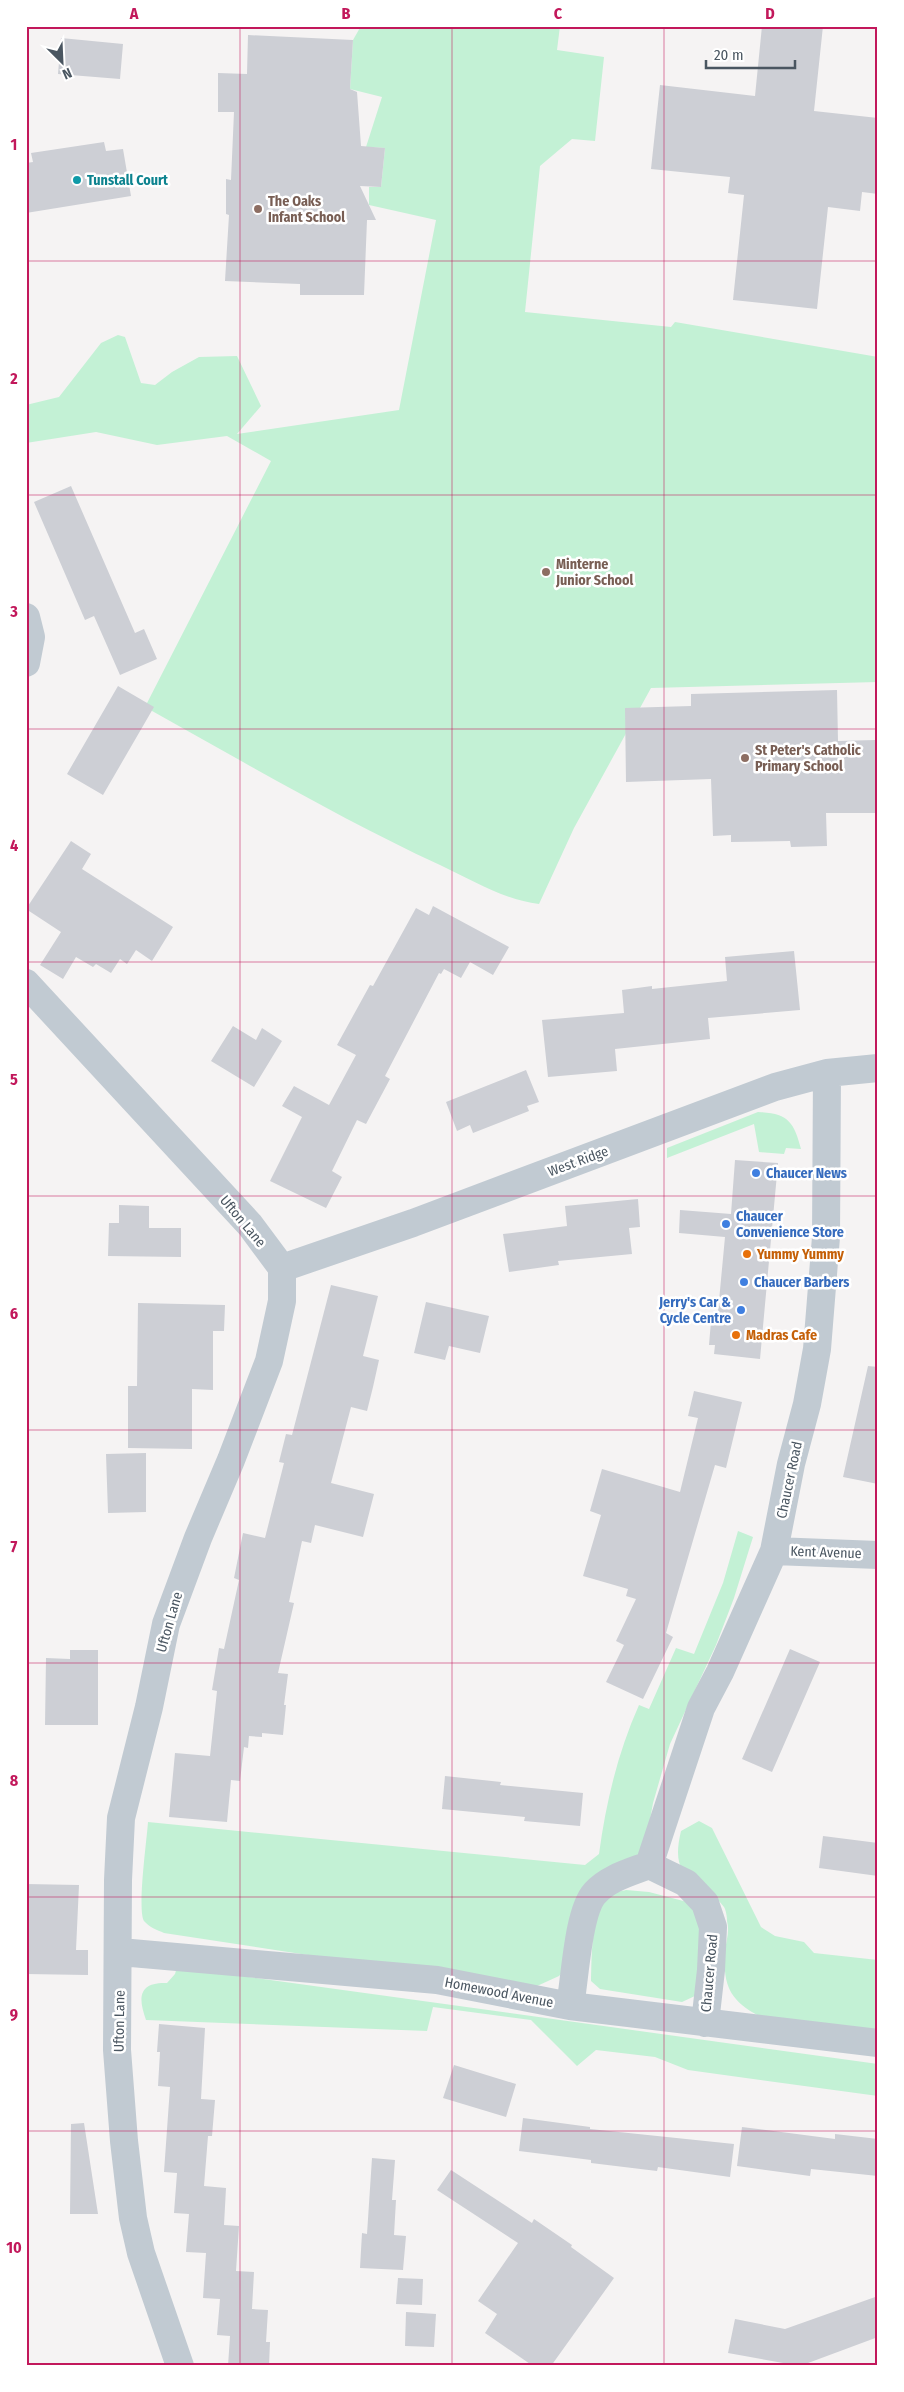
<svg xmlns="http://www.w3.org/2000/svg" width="904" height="2392" font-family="'Fira Sans Condensed',sans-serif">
<rect width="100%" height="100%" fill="#f5f3f3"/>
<path fill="#c3f1d5" d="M 361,26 L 560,26 L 557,50 L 604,57 L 595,141 L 572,139 L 540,166 L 525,312 L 671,327 L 675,322 L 878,357 L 878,682 L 651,688 L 574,828 L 539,904 C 504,900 472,880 440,865 C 339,818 242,761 145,707 L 271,461 L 227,436 L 157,445 L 96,432 L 26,443 L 26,405 L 59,397 L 101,343 L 118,335 L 125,337 L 141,383 L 155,385 L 172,372 L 199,357 L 237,356 L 261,406 L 237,434 L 399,410 L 436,220 L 369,205 L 369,187 L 381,187 L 385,148 L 366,147 L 382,97 L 350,89 L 353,40 Z
M 758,1112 C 788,1113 794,1122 801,1149 L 786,1148 L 784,1154 L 759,1152 L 754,1124 L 667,1158 L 667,1148 Z
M 738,1531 L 753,1537 L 734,1598 L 716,1645 L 670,1744 L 653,1803 L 645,1847 L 639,1858 L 617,1875 L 570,1964 L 559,1976 L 537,1986 L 334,1959 L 164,1933 C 157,1930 149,1927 144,1921 C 137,1910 147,1838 148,1822 L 585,1865 L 599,1854 C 606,1802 618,1752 639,1705 L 649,1709 L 676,1648 L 694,1654 L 723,1583 Z
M 699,1821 L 712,1828 L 761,1927 L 775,1936 L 804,1942 L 814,1953 L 878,1960 L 878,2033 L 759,2016 C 729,2000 723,1985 725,1951 C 726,1941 730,1932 727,1921 C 727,1917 726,1910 724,1907 C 700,1875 668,1885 681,1831 Z
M 626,1890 L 649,1892 L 691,1903 L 702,1925 L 697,1995 L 682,2002 L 600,1989 L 591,1981 C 592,1960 590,1906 611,1894 C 614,1892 622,1891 626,1890 Z
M 177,1967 L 878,2064 L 878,2096 L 688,2070 L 655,2057 L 596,2050 L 577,2066 L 531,2020 L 433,2007 L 427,2031 L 146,2020 C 138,1998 138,1982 167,1983 L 175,1974 Z"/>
<path fill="#cdcfd5" d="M 762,26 L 823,26 L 814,111 L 878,118 L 878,194 L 862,192 L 860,211 L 828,207 L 817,309 L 733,300 L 744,195 L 728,193 L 730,177 L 651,169 L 660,85 L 755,96 Z
M 248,35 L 353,40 L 350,89 L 357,92 L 361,146 L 385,148 L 381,187 L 360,186 L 376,220 L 367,220 L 364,295 L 300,295 L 300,284 L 225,281 L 229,215 L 226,214 L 226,179 L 231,180 L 234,112 L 218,112 L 218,73 L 247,74 Z
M 61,38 L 123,44 L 120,79 L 58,74 Z
M 104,142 L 106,151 L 123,149 L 131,196 L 26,213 L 26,163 L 33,162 L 31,153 Z
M 71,486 L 135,633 L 144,629 L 157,659 L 120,675 L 94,616 L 85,620 L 34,502 Z
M 118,686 L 154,707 L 103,795 L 67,774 Z
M 837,690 L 838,741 L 875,740 L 876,813 L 826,813 L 827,846 L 791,847 L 790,841 L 731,842 L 731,835 L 713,836 L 711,779 L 626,782 L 625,708 L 691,706 L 691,694 Z
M 71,841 L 91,854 L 82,869 L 173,927 L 152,961 L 136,950 L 127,964 L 120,959 L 111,973 L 96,964 L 93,967 L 76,957 L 63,979 L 40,965 L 61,932 L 26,909 Z
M 433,906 L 509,947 L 493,975 L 470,962 L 461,978 L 444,969 L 441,974 L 439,973 L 385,1076 L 390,1079 L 366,1124 L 357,1120 L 332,1171 L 342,1177 L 326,1208 L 270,1181 L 302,1117 L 282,1106 L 294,1086 L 329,1105 L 356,1055 L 337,1045 L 370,985 L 373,986 L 416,908 L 429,915 Z
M 794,951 L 800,1010 L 708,1018 L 710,1039 L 615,1049 L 617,1071 L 548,1077 L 542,1020 L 624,1013 L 622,990 L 652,986 L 652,989 L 727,981 L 725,957 Z
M 233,1026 L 256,1040 L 262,1028 L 282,1041 L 254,1087 L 211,1061 Z
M 526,1070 L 539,1102 L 527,1106 L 529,1111 L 473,1133 L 470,1125 L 457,1131 L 446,1102 Z
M 735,1160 L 778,1163 L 760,1359 L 714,1354 L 715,1345 L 709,1345 L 711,1321 L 717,1322 L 725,1237 L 679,1233 L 680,1210 L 731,1214 Z
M 638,1199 L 640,1227 L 629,1228 L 632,1254 L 558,1261 L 559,1265 L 509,1272 L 503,1234 L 567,1226 L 565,1206 Z
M 119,1205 L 149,1206 L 149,1228 L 181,1228 L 181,1257 L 108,1256 L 109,1223 L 119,1223 Z
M 331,1285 L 378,1296 L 363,1356 L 379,1360 L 373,1387 L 367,1411 L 351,1407 L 331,1483 L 374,1494 L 363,1537 L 315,1525 L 311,1543 L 302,1541 L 289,1602 L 294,1603 L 278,1673 L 288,1674 L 284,1705 L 286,1705 L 283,1735 L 262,1733 L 262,1737 L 249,1736 L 248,1748 L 244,1747 L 240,1781 L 231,1780 L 227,1822 L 169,1817 L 175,1753 L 210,1756 L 217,1691 L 212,1690 L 219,1648 L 224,1649 L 239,1580 L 234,1578 L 243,1533 L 265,1538 L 284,1463 L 279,1462 L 286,1434 L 292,1435 Z
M 426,1302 L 489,1316 L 480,1353 L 449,1346 L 445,1360 L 414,1353 Z
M 138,1303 L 225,1305 L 224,1331 L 213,1331 L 213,1390 L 192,1389 L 192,1449 L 128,1448 L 128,1386 L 137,1386 Z
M 868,1366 L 878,1367 L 878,1484 L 843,1477 Z
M 694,1391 L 742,1402 L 726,1468 L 715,1465 L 666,1633 L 673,1637 L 643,1699 L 606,1682 L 624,1645 L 616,1641 L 636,1599 L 626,1596 L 628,1589 L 583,1576 L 601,1515 L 590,1511 L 602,1469 L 680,1492 L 698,1418 L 688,1416 Z
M 146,1453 L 146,1512 L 108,1513 L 106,1454 Z
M 790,1649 L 820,1662 L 772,1772 L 742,1759 Z
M 70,1650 L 98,1650 L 98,1725 L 45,1725 L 46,1658 L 70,1659 Z
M 445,1776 L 501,1782 L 500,1785 L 583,1793 L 580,1826 L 524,1821 L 525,1817 L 442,1809 Z
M 823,1836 L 878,1843 L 878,1876 L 819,1868 Z
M 26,1884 L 79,1885 L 76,1950 L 88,1950 L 88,1975 L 26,1974 Z
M 159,2024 L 205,2028 L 201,2099 L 215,2100 L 212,2136 L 208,2136 L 204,2186 L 226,2188 L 224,2225 L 239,2226 L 236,2271 L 254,2272 L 252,2309 L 268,2310 L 266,2342 L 270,2342 L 269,2366 L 228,2366 L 230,2336 L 217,2335 L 220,2299 L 203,2298 L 206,2253 L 186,2252 L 189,2214 L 174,2213 L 177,2173 L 164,2172 L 170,2087 L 158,2086 L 160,2052 L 157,2052 Z
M 454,2065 L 516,2084 L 506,2117 L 443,2098 Z
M 523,2118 L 590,2127 L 590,2129 L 734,2144 L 730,2177 L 658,2167 L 657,2171 L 591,2163 L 591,2160 L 519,2151 Z
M 84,2123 L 98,2214 L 70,2214 L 71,2124 Z
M 742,2127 L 835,2139 L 835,2134 L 878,2139 L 878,2176 L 811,2169 L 810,2176 L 737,2166 Z
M 372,2158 L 395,2160 L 392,2200 L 396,2200 L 394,2235 L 406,2236 L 403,2270 L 360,2268 L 362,2233 L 367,2234 Z
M 451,2170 L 532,2223 L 534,2219 L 572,2245 L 571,2247 L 614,2278 L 551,2366 L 533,2366 L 485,2333 L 497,2314 L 478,2301 L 518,2243 L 437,2190 Z
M 398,2278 L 423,2279 L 422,2305 L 396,2304 Z
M 878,2296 L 878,2337 L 800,2366 L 728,2353 L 735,2319 L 785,2329 Z
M 406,2312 L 436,2314 L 434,2347 L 405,2346 Z"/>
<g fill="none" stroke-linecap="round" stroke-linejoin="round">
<path stroke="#c1cad2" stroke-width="28" d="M 26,617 L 31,637 L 26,663
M 26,983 L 250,1225 L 282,1268 L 282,1301 L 269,1361 L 231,1460 L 198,1538 L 166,1624 L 149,1707 L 121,1818 L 118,1880 L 117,2050 L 124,2141 L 133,2218 L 141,2253 L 180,2366
M 282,1268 L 413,1223 L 775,1087 L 827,1073 L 878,1068
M 774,1551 L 878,1555
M 649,1865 L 701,1708 L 720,1672 L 774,1551 L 791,1464 L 807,1404 L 817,1349 L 826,1237 L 827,1073
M 120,1952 L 437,1980 L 570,2006 L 878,2043
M 570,2006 C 575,1979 578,1911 595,1893 C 608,1878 631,1872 649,1865 L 686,1883 L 705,1903 L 713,1927 L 711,1970 L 705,2023"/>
</g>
<path fill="none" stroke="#c2185b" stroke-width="1" stroke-opacity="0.55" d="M 240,26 L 240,2366M 452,26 L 452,2366M 664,26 L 664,2366M 26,261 L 878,261M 26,495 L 878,495M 26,729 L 878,729M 26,962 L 878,962M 26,1196 L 878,1196M 26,1430 L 878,1430M 26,1663 L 878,1663M 26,1897 L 878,1897M 26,2131 L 878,2131"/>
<circle fill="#0f9aa8" stroke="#fff" stroke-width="2" cx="77" cy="180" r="5"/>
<g fill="#8d6e63" stroke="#fff" stroke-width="2">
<circle cx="258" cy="209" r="5"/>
<circle cx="546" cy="572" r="5"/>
<circle cx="745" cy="758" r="5"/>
</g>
<g fill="#3f7fe0" stroke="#fff" stroke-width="2">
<circle cx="756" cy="1173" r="5"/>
<circle cx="726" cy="1224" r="5"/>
<circle cx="744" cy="1282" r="5"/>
<circle cx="741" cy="1310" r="5"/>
</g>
<g fill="#e8710a" stroke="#fff" stroke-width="2">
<circle cx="747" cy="1254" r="5"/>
<circle cx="736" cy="1335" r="5"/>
</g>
<g text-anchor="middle" stroke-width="5" stroke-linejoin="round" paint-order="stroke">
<g font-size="14" font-weight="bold" fill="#0d838f" stroke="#fff" text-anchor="start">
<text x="87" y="185">Tunstall Court</text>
</g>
<g font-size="14" font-weight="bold" fill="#785e54" stroke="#fff" text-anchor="start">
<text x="268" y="206">The Oaks<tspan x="268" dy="16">Infant School</tspan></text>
<text x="556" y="569">Minterne<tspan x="556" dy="16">Junior School</tspan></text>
<text x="755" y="755">St Peter's Catholic<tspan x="755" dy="16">Primary School</tspan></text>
</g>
<g font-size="14" fill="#4a5661" stroke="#fff">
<text transform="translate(578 1161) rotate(-20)" y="5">West Ridge</text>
<text transform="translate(243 1221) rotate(50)" y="5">Ufton Lane</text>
<text transform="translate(789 1480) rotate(-78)" y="5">Chaucer Road</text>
<text transform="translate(826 1552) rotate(2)" y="5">Kent Avenue</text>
<text transform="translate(169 1622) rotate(-74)" y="5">Ufton Lane</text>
<text transform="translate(709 1973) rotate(-85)" y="5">Chaucer Road</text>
<text transform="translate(499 1992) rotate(11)" y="5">Homewood Avenue</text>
<text transform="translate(119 2021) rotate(-89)" y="5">Ufton Lane</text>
</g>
<g font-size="14" font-weight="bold" fill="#366cbe" stroke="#fff" text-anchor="start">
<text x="766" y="1178">Chaucer News</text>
<text x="736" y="1221">Chaucer<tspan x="736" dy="16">Convenience Store</tspan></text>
<text x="754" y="1287">Chaucer Barbers</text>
<text x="731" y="1307" text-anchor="end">Jerry's Car &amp;<tspan x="731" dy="16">Cycle Centre</tspan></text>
</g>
<g font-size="14" font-weight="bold" fill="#c56008" stroke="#fff" text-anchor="start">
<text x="757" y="1259">Yummy Yummy</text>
<text x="746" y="1340">Madras Cafe</text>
</g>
</g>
<rect width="904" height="2392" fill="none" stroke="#ffffff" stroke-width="55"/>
<g transform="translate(62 62) rotate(156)" stroke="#ffffff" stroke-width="4" paint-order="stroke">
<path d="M0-4L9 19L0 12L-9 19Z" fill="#4a5661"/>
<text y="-8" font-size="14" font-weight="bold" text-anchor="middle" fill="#4a5661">N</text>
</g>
<path d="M706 60v8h89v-8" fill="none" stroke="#4a5661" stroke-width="2.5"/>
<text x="714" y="60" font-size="15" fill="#4a5661" stroke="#ffffff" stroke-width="4" paint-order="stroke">20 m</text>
<rect x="28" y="28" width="848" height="2336" fill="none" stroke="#c2185b" stroke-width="2"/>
<g font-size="16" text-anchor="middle" font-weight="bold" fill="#c2185b">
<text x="134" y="19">A</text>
<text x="346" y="19">B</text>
<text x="558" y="19">C</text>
<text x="770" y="19">D</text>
<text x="14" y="150">1</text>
<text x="14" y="384">2</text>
<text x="14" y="617">3</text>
<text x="14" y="851">4</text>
<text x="14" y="1085">5</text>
<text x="14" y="1319">6</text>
<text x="14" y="1552">7</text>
<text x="14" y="1786">8</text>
<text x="14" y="2020">9</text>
<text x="14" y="2253">10</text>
</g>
</svg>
